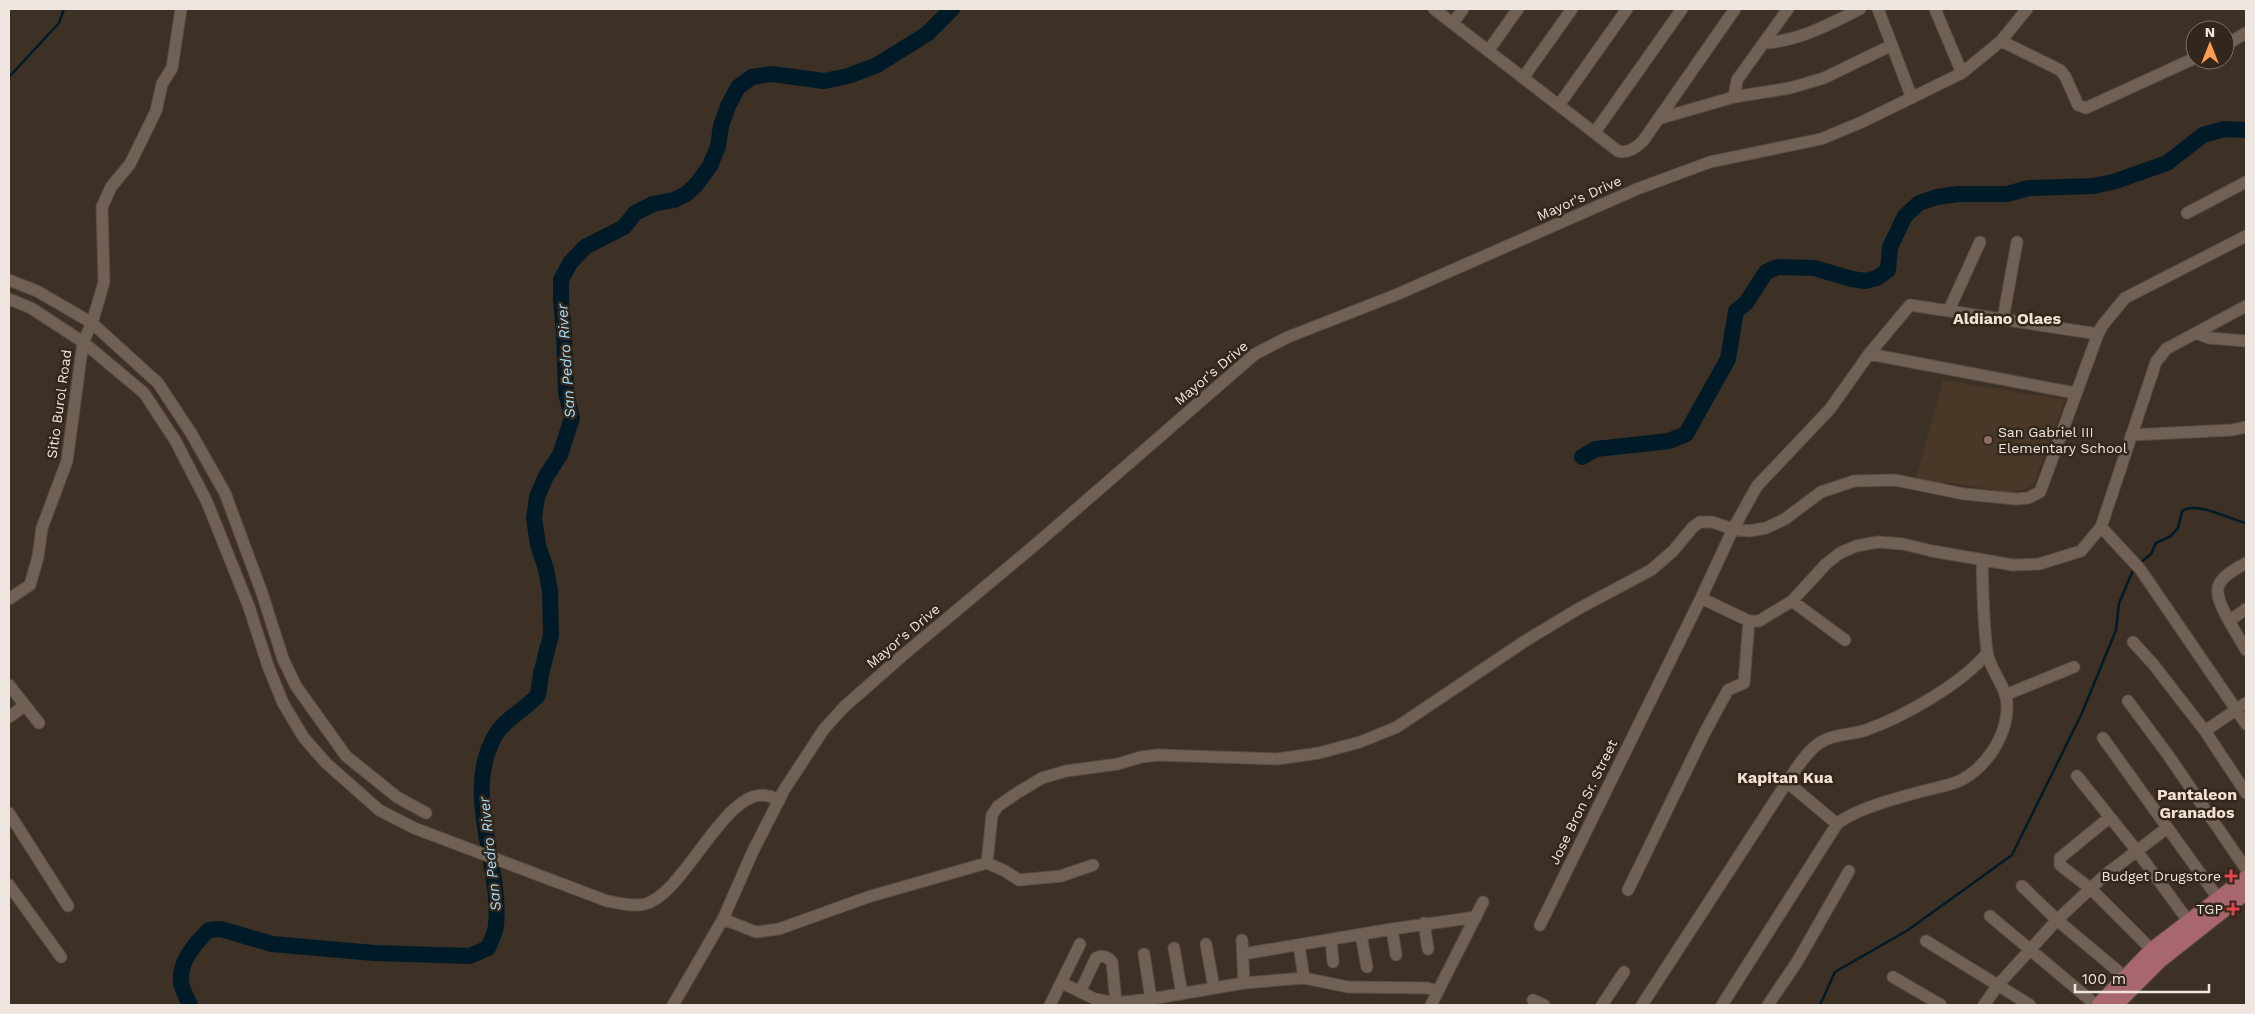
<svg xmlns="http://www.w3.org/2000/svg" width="2255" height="1014" font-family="'Work Sans',sans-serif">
<rect width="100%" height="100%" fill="#3d3024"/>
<path fill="#493827" d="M 1943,380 L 2065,400 L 2034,483 L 2023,490 L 2007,492 L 1959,484 L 1915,481 Z"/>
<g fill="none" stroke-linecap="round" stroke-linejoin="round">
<path stroke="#001b27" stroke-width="2.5" d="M 9,77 L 59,23 L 64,9
M 2140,563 L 2151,554 L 2156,543 L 2171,536 L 2178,528 L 2182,511 C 2198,501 2228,519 2246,523
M 1820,1005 L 1835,972 L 1908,930 L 2012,855 L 2082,713 L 2116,630 L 2119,603 L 2134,568"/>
<path stroke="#001b27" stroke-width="16" d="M 1582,457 L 1596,449 L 1669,441 L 1686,434 L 1728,359 L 1736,311 L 1746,303 L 1766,272 L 1778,267 L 1814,268 L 1852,279 L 1865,281 L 1877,278 L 1888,270 L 1890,247 L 1905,216 L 1919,203 L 1937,197 L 1958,194 L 2007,194 L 2029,188 L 2093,186 L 2113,182 L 2167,163 L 2203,135 L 2224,129 L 2246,130
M 190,1005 C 187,998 182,990 181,982 C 179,962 195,943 209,930 L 221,929 L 272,944 L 374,953 L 470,956 L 488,948 C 491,941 495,933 496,926 C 502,863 461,793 496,734 C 506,718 526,709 538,695 L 541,674 L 551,635 L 550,591 L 546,569 L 538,545 L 534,518 L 537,497 L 546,476 L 560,455 L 572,418 L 566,393 L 564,334 L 561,299 L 561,280 L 570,263 L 585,247 L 624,227 L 635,213 L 653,204 L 674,200 L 686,194 L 696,185 L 710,166 L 718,146 L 721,126 L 728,106 L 738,87 L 752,77 L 772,74 L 824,81 L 848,76 L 877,65 L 927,34 L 952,9"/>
<g stroke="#594d44" stroke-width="13">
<path id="minor" d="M 1434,9 L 1618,151 C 1628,154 1636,148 1643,141 L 1735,9
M 1878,9 L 1912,98
M 1935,9 L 1962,73
M 1453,23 L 1463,9
M 2001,41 L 2060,70 L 2065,76 L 2078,105 L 2086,108 L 2195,58
M 1764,43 C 1799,41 1828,25 1860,9
M 2225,45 L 2246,33
M 1488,51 L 1518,9
M 1523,78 L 1572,9
M 1734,97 L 1737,80 L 1788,9
M 1559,105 L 1627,9
M 1658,119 L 1734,97 L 1790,88 L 1824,78 L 1892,45
M 1595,132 L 1682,9
M 2187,213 L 2246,182
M 9,280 L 37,291 L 92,323 L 158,383 L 191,433 L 225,493 L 262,593 L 283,659 L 296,686 L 346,756 L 397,797 L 426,813
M 9,299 L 31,308 L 83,342 L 144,393 L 175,440 L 207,502 L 249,607 L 268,666 L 283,703 L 304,738 L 326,763 L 379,810 L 414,828 L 607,901 C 619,903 633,907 645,904 C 685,894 726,785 768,796 C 772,796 776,799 779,801
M 1949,310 L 1980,242
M 2003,319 L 2017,242
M 2196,333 L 2209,338 L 2246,341
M 1869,354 L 2075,393
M 2131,435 L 2232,430 L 2246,427
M 2101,527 L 2140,569 L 2246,724
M 1701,598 L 1749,621 L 1759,621 L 1792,601 L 1826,564 L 1840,553 L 1856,546 L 1878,542 L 1903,544 L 1932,551 L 2013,565 L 2039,564 L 2081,551 L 2101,527 L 2156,362 L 2166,349 L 2246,306
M 9,599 L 30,585 L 38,557 L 42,528 L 67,461 L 83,342 L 92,323 L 104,282 L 102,207 L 111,187 L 130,164 L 156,111 L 162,84 L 172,68 L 181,9
M 1792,601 L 1845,640
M 2246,609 L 2229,621 L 2246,650
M 2229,621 C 2211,588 2213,581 2246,563
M 2133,642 L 2153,664 L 2205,731 L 2246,793
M 9,685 L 39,723
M 2005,695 L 2074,667
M 2128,701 L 2168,755 L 2246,869
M 9,717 L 24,706
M 2205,731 L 2246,703
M 2103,738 L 2223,905
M 2077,776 L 2137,851 L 2189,922
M 1787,782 L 1837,824
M 9,813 L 68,906
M 2110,817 L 2060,858 L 2060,865 L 2091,889 L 2152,950
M 987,863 L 992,815 L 998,806 L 1017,793 L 1042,778 L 1066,771 L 1118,764 L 1141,757 L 1158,755 L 1277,759 L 1319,753 L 1360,742 L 1397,727 L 1525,641 L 1578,609 L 1651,570 L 1673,551 L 1693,527 L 1700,522 L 1712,522 L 1733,529 L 1749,531 L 1766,528 L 1785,519 L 1821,492 L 1854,481 L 1895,480 L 1964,494 L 2016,499 L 2028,498 L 2040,492 L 2098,334 L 2102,326 L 2125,298 L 2246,236
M 9,885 L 61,957
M 2022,886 L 2057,920 L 2131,982
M 1628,890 L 1705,732 L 1728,690 L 1744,683 L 1749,621
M 1990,916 L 2096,1005
M 723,919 L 756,932 L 779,929 L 868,897 L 987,863 L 1005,871 L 1019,880 L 1061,876 L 1093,865
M 1424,923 L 1428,949
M 1540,925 L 1701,598 L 1733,529 L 1757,486 L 1830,409 L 1869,354 L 1910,305 L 2098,334
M 1392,929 L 1396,955
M 1361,935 L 1367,967
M 1242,940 L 1244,983
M 1331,940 L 1333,962
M 1926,941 L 2030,1005
M 1206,944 L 1214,988
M 1299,946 L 1304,978
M 1174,948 L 1182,994
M 1144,954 L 1151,999
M 1243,954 L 1392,929 L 1476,917
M 1893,977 L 1941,1005
M 1062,983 L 1095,999 L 1116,1003 L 1151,999 L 1244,983 L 1304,978 L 1348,987 L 1427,988 L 1438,991
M 1080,992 L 1096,958 C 1102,955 1107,956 1112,962 L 1116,1003
M 1533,1000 L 1544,1005
M 673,1005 L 723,919 L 753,851 L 784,790 L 824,729 L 844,707 L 902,656 L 1035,545 L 1255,354 L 1288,337 L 1398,294 L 1637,189 L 1710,162 L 1821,139 L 1862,122 L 1962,73 L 2001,41 L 2027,9
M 1050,1005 L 1080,944
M 1431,1005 L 1483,902
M 1602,1005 L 1624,972
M 1642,1005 L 1787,782 C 1796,769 1805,754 1818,744 C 1831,734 1851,735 1866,730 C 1903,717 1962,684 1987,653
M 1722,1005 L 1837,824 C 1860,805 1921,792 1951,784 C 1984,775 2013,730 2006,697 C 2002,681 1989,668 1987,651 C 1983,621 1983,590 1982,560
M 1768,1005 L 1797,962 L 1849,871
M 1984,1005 L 1998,985 L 2057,920 L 2105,875 L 2167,828"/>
</g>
<g stroke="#594d44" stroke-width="17">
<path id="major" d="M 2099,1005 L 2152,950 L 2246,878
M 2115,1005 L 2160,960 L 2246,892"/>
</g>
<use href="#minor" stroke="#706154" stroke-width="11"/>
<use href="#major" stroke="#a8666d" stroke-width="15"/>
</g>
<circle fill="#8d6e63" stroke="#33261a" stroke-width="2" cx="1988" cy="440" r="5"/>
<g fill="#e0444e" stroke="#33261a" stroke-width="2">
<path d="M2228.5 868.5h5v5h5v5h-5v5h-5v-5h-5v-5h5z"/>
<path d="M2230.5 901.5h5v5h5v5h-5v5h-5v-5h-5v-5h5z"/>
</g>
<g text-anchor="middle" stroke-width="5" stroke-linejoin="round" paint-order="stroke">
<g font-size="14" fill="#efe6df" stroke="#33261a">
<text transform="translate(1579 198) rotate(-24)" y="5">Mayor's Drive</text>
<text transform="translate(1211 373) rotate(-40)" y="5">Mayor's Drive</text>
<text transform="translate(59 404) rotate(-82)" y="5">Sitio Burol Road</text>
<text transform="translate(903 636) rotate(-40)" y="5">Mayor's Drive</text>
<text transform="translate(1583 802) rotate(-64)" y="5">Jose Bron Sr. Street</text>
</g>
<g font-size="14" fill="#efe6df" stroke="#33261a" text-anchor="end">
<text x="1998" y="437" text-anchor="start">San Gabriel III<tspan x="1998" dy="16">Elementary School</tspan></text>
<text x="2221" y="881">Budget Drugstore</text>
<text x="2223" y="914">TGP</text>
</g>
<g font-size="15" font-style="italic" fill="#a1ddfb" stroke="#33261a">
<text transform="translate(566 361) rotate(-94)" y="5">San Pedro River</text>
<text transform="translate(490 854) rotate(-96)" y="5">San Pedro River</text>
</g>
<g font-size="16" font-weight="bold" fill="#f2e0d1" stroke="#33261a">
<text x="2007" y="324">Aldiano Olaes</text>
<text x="1785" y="783">Kapitan Kua</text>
<text x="2197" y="800">Pantaleon<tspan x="2197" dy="18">Granados</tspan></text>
</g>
</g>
<rect width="2255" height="1014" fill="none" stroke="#efe6df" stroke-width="20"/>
<g transform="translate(2210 45)"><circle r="24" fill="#33261a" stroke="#7e7369"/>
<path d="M0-4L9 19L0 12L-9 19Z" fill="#fc9d53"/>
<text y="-8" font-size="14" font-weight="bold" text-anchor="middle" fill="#efe6df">N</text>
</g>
<path d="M2075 984v8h134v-8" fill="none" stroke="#efe6df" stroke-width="2.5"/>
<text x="2082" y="984" font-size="15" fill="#efe6df" stroke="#33261a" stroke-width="4" paint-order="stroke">100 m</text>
</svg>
